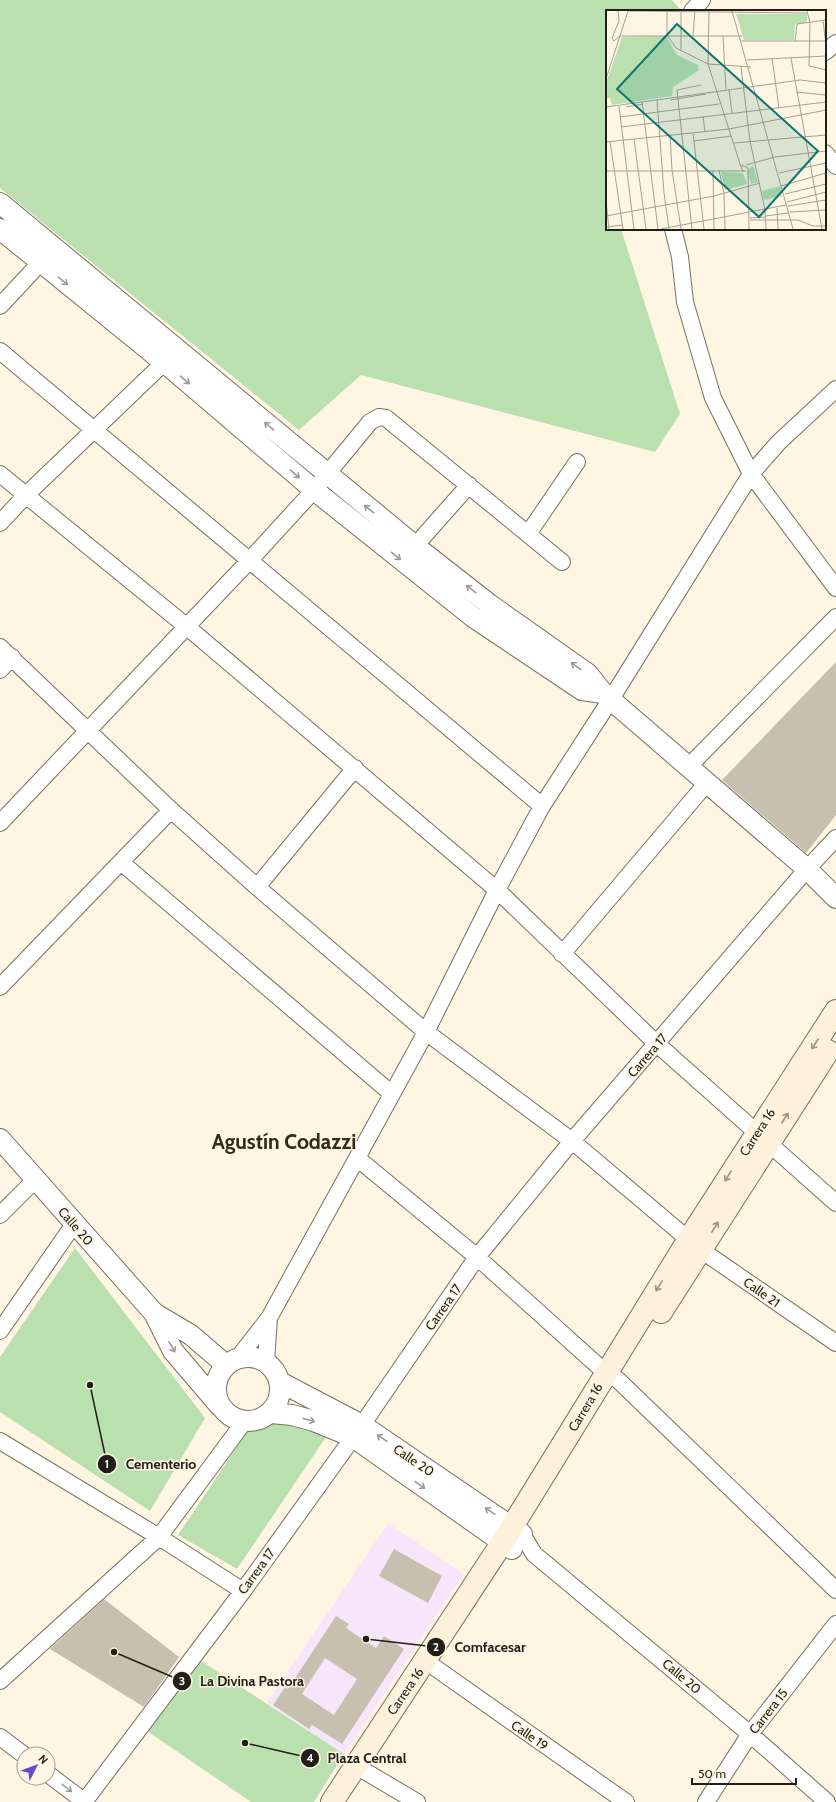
<svg xmlns="http://www.w3.org/2000/svg" width="836" height="1802" font-family="Cabin,sans-serif">
<rect width="100%" height="100%" fill="#fef6e3"/>
<path fill="#f7e6f9" d="M 388,1523 L 464,1574 L 344,1754 L 267,1703 Z"/>
<path fill="#bae0af" d="M 0,0 L 672,0 L 680,9 L 679,11 L 607,11 L 607,229 L 621,229 L 680,414 L 655,452 L 361,375 L 299,430 L 0,188 Z
M 75,1248 L 205,1418 L 150,1511 L 0,1412 L 0,1357 Z
M 275,1420 L 330,1431 L 237,1569 L 178,1535 L 250,1427 L 267,1425 Z
M 201,1661 L 344,1754 L 314,1802 L 251,1802 L 147,1731 Z"/>
<path fill="#c7c0ae" fill-rule="evenodd" d="M 836,662 L 836,815 L 806,853 L 722,780 Z
M 394,1549 L 442,1576 L 428,1603 L 379,1576 Z
M 104,1599 L 179,1657 L 144,1707 L 50,1649 Z
M 336,1616 L 349,1624 L 346,1628 L 376,1648 L 384,1636 L 404,1649 L 342,1744 L 312,1725 L 309,1729 L 273,1705 L 285,1687 L 288,1689 ZM 325,1658 L 357,1679 L 334,1715 L 302,1694 Z"/>
<g fill="none" stroke-linecap="round" stroke-linejoin="round">
<g stroke="#76705f" stroke-width="18">
<path id="minor" d="M 692,11 L 702,0
M 825,52 L 836,43
M 825,153 L 836,166
M 673,229 L 680,257 L 685,302 L 713,398 L 751,474 L 836,588
M 0,306 L 40,263 L 52,258
M 0,351 L 542,806
M 0,474 L 186,626 L 497,890 L 657,1044 L 836,1203
M 0,523 L 26,495 L 172,355
M 528,534 L 577,462
M 415,546 L 469,485
M 0,647 L 171,810 L 257,887 L 426,1032 L 572,1141 L 701,1250 L 836,1343
M 0,670 L 12,657
M 688,767 L 836,617
M 0,823 L 249,561 L 314,490 L 370,422 L 379,417 L 386,418 L 562,562
M 122,863 L 392,1094
M 257,887 L 355,768
M 562,954 L 706,784
M 0,987 L 171,810
M 357,1158 L 477,1257 L 606,1373 L 618,1380 L 836,1590
M 0,1215 L 36,1179
M 0,1331 L 74,1224
M 238,1358 L 269,1318 L 357,1158 L 426,1032 L 497,890 L 542,806 L 611,699 L 751,474 L 778,443 L 836,389
M 266,1362 L 269,1318
M 0,1441 L 159,1537 L 243,1591
M 522,1534 L 534,1554 L 750,1734 L 827,1802
M 434,1667 L 626,1802
M 0,1681 L 159,1537 L 244,1422
M 0,1737 L 24,1755
M 356,1766 L 417,1802
M 48,1774 L 85,1802
M 84,1802 L 243,1591 L 362,1425 L 477,1257 L 572,1141 L 807,869 L 836,838
M 706,1802 L 750,1734 L 836,1624"/>
</g>
<g stroke="#76705f" stroke-width="22">
<path id="tertiary" d="M 0,203 L 415,546 L 489,604 L 588,674 L 603,693 L 807,869 L 836,898
M 0,229 L 165,363 L 314,490 L 473,617 L 582,690 L 603,693
M 0,1139 L 154,1313 L 173,1351 L 220,1406
M 154,1313 L 191,1335 L 226,1365
M216 1389a32 32 0 1 1 64 0a32 32 0 1 1-64 0Z
M 280,1382 L 362,1425 L 522,1534
M 271,1413 L 292,1415 L 314,1421 L 353,1437 L 512,1549"/>
</g>
<g stroke="#76705f" stroke-width="24">
<path id="secondary" d="M 661,1312 L 828,1051
M 332,1802 L 502,1543 L 689,1239 L 836,1011"/>
</g>
<use href="#minor" stroke="#fff" stroke-width="16"/>
<use href="#tertiary" stroke="#fff" stroke-width="20"/>
<use href="#secondary" stroke="#fef1db" stroke-width="22"/>
</g>
<defs><path id="oneway-shaft" d="M-6 0H5M1.5-3L5.5 0L1.5 3" fill="none" stroke-width="1.6" stroke-linecap="round" stroke-linejoin="round"/></defs>
<g stroke="#9c9a97">
<use href="#oneway-shaft" transform="translate(63 281) rotate(39)"/>
<use href="#oneway-shaft" transform="translate(185 380) rotate(41)"/>
<use href="#oneway-shaft" transform="translate(269 426) rotate(-140)"/>
<use href="#oneway-shaft" transform="translate(295 474) rotate(41)"/>
<use href="#oneway-shaft" transform="translate(369 509) rotate(-141)"/>
<use href="#oneway-shaft" transform="translate(396 556) rotate(39)"/>
<use href="#oneway-shaft" transform="translate(471 589) rotate(-142)"/>
<use href="#oneway-shaft" transform="translate(576 666) rotate(-144)"/>
<use href="#oneway-shaft" transform="translate(172 1347) rotate(60)"/>
<use href="#oneway-shaft" transform="translate(309 1420) rotate(15)"/>
<use href="#oneway-shaft" transform="translate(382 1438) rotate(-146)"/>
<use href="#oneway-shaft" transform="translate(420 1485) rotate(35)"/>
<use href="#oneway-shaft" transform="translate(490 1511) rotate(-146)"/>
<use href="#oneway-shaft" transform="translate(67 1788) rotate(38)"/>
</g>
<g stroke="#9b9283">
<use href="#oneway-shaft" transform="translate(815 1044) rotate(123)"/>
<use href="#oneway-shaft" transform="translate(785 1118) rotate(-57)"/>
<use href="#oneway-shaft" transform="translate(728 1176) rotate(122)"/>
<use href="#oneway-shaft" transform="translate(715 1227) rotate(-58)"/>
<use href="#oneway-shaft" transform="translate(659 1286) rotate(122)"/>
</g>
<g text-anchor="middle" stroke-width="3" stroke-linejoin="round" paint-order="stroke">
<g font-size="13" fill="#221f18" stroke="#fef6e3">
<text transform="translate(647 1055) rotate(-49)" y="5">Carrera 17</text>
<text transform="translate(757 1132) rotate(-57)" y="5">Carrera 16</text>
<text transform="translate(76 1226) rotate(49)" y="5">Calle 20</text>
<text transform="translate(762 1292) rotate(35)" y="5">Calle 21</text>
<text transform="translate(443 1307) rotate(-55)" y="5">Carrera 17</text>
<text transform="translate(585 1407) rotate(-59)" y="5">Carrera 16</text>
<text transform="translate(414 1460) rotate(34)" y="5">Calle 20</text>
<text transform="translate(256 1571) rotate(-54)" y="5">Carrera 17</text>
<text transform="translate(682 1676) rotate(40)" y="5">Calle 20</text>
<text transform="translate(405 1691) rotate(-56)" y="5">Carrera 16</text>
<text transform="translate(768 1711) rotate(-52)" y="5">Carrera 15</text>
<text transform="translate(530 1735) rotate(35)" y="5">Calle 19</text>
</g>
<g font-size="21" font-weight="bold" fill="#302a1b" stroke="#fef6e3">
<text x="284" y="1149">Agustín Codazzi</text>
</g>
</g>
<g transform="translate(606 10)">
<rect width="220" height="220" fill="#fef6e3"/>
<path d="M 130,4 L 201,4 L 201,12 L 189,14 L 188,30 L 138,30 ZM 60,26 L 71,45 L 92,55 L 93,60 L 67,77 L 66,86 L 6,95 L 4,88 L 0,88 L 0,73 L 16,27 ZM 147,155 L 152,172 L 145,174 L 141,161 ZM 115,162 L 137,163 L 141,174 L 119,180 ZM 174,176 L 176,186 L 158,190 L 156,181 Z" fill="#bae0af"/>
<path fill="none" stroke="#a6a092" stroke-width="1" d="M 21,1 L 201,3M 61,1 L 61,25 L 70,38 L 102,54 L 145,57M 75,1 L 75,41M 103,1 L 102,54 L 135,157M 126,1 L 187,219M 201,1 L 204,13 L 203,56 L 220,60M 217,10 L 220,36M 87,25 L 89,1M 117,26 L 120,79M 8,31 L 14,26 L 136,26M 8,31 L 6,28 L 13,11 L 12,1M 135,31 L 220,31M 189,31 L 191,14 L 220,10M 166,48 L 173,98M 185,48 L 216,219M 141,50 L 220,46M 135,57 L 144,131 L 159,200 L 160,219M 0,69 L 22,1M 123,79 L 126,103M 190,82 L 220,85M 51,90 L 58,183 L 63,219M 64,90 L 100,84M 36,92 L 52,219M 13,96 L 28,219M 0,97 L 194,70 L 220,73M 20,97 L 37,94M 97,106 L 99,122M 14,107 L 113,94M 15,117 L 220,92M 87,123 L 98,219M 64,125 L 66,160 L 75,219M 28,129 L 40,219M 4,131 L 17,219M 88,131 L 125,126M 0,132 L 123,119 L 220,100M 128,133 L 220,125M 140,155 L 169,147 L 220,141M 107,160 L 108,219M 113,160 L 118,183 L 119,219M 0,161 L 138,161M 140,161 L 136,161 L 136,155 L 142,158 L 143,219M 173,163 L 220,153M 175,176 L 220,163M 179,184 L 220,174M 0,191 L 3,219M 181,192 L 220,182M 182,196 L 220,190M 171,198 L 172,219M 184,202 L 220,200M 0,206 L 108,186 L 154,173M 160,206 L 182,203M 144,208 L 160,207M 144,210 L 192,210 L 207,216 L 220,216M 0,217 L 17,215M 55,219 L 180,195M 86,219 L 71,80 L 95,75"/>
<path fill="#0f766e" fill-opacity="0.15" stroke="#0f766e" stroke-width="2" d="M 71,14 L 212,141 L 153,207 L 11,79 Z"/>
<rect width="220" height="220" fill="none" stroke="#221f18" stroke-width="2"/>
</g>
<path fill="none" stroke="#221f18" stroke-width="1.5" d="M90 1385L107 1464M366 1639L436 1647M114 1652L182 1681M245 1743L310 1758"/>
<g fill="#221f18" stroke="#fef6e3" stroke-width="1.5">
<circle cx="90" cy="1385" r="4"/>
<circle cx="366" cy="1639" r="4"/>
<circle cx="114" cy="1652" r="4"/>
<circle cx="245" cy="1743" r="4"/>
<circle cx="107" cy="1464" r="10"/>
<circle cx="436" cy="1647" r="10"/>
<circle cx="182" cy="1681" r="10"/>
<circle cx="310" cy="1758" r="10"/>
</g>
<g font-size="12" text-anchor="middle" font-weight="bold" fill="#fff">
<text x="107" y="1468">1</text>
<text x="436" y="1651">2</text>
<text x="182" y="1685">3</text>
<text x="310" y="1762">4</text>
</g>
<g font-size="14" text-anchor="middle" font-weight="bold" fill="#221f18" stroke="#fef6e3" stroke-width="3" stroke-linejoin="round" paint-order="stroke">
<text x="161" y="1469">Cementerio</text>
<text x="490" y="1652">Comfacesar</text>
<text x="252" y="1686">La Divina Pastora</text>
<text x="367" y="1763">Plaza Central</text>
</g>
<g transform="translate(36 1766) rotate(48)"><circle r="19" fill="#fef6e3" stroke="#a6a092"/>
<path d="M0-3L7 15L0 10L-7 15Z" fill="#634dc6"/>
<text y="-6" font-size="11" font-weight="bold" text-anchor="middle" fill="#221f18">N</text>
</g>
<path d="M692 1778v6h104v-6" fill="none" stroke="#221f18" stroke-width="2"/>
<text x="698" y="1778" font-size="12" fill="#221f18" stroke="#fef6e3" stroke-width="3" paint-order="stroke">50 m</text>
</svg>
